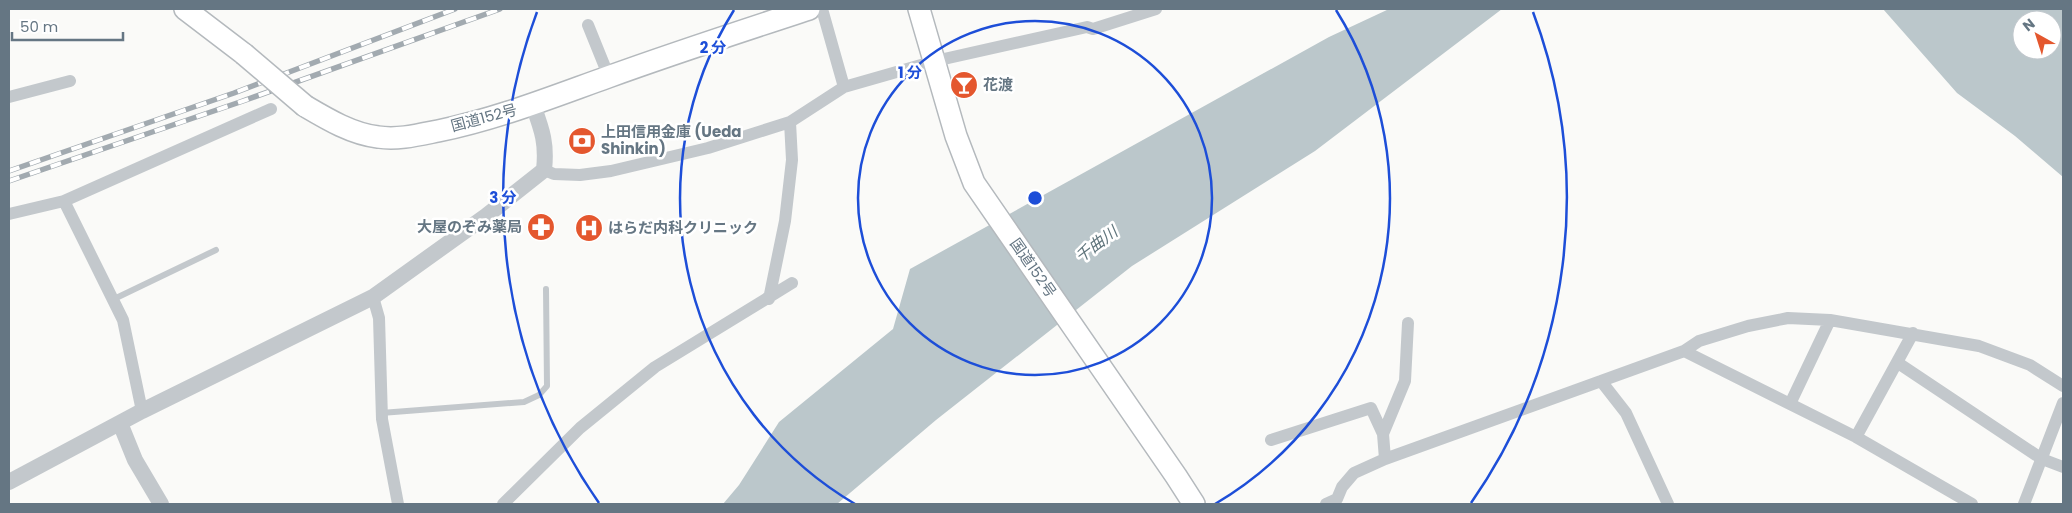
<svg xmlns="http://www.w3.org/2000/svg" width="2072" height="513" font-family="Poppins,'Noto Sans JP',sans-serif">
<rect width="100%" height="100%" fill="#fafaf8"/>
<path fill="#bbc7cb" fill-rule="evenodd" d="M 1389,9 L 1502,9 L 1315,151 L 1132,266 L 936,420 L 837,504 L 723,504 L 739,485 L 779,422 L 893,329 L 910,269 L 1329,37 Z
M 1883,9 L 2063,9 L 2063,177 L 2015,136 L 1957,93 ZM 2022,20 L 2052,20 L 2052,50 L 2022,50 Z"/>
<g fill="none" stroke-linecap="round" stroke-linejoin="round">
<g stroke="#b4b9bd" stroke-width="24">
<path id="trunk" d="M 185,9 L 244,54
M 919,9 L 956,136 L 974,183 L 1176,476 L 1194,504
M 305,106 C 327,119 352,134 378,137 C 398,140 418,135 438,131 C 497,119 552,97 608,77 C 674,53 742,31 809,9"/>
</g>
<path stroke="#c3c8cc" stroke-width="6" d="M 114,299 L 216,250
M 381,413 L 524,402 L 539,395 L 547,386 L 546,289"/>
<path stroke="#c3c8cc" stroke-width="12" d="M 822,9 L 844,87
M 588,25 L 609,77
M 9,97 L 70,81
M 544,170 L 554,174 L 580,175 L 611,171 L 708,148 L 790,122 L 844,87 L 935,61 L 1087,27 L 1093,29 L 1156,9
M 64,201 L 123,320 L 142,411
M 9,214 L 64,201 L 271,109
M 373,297 L 379,318 L 382,419 L 398,504
M 769,299 L 785,221 L 792,160 L 790,122
M 1684,351 L 1856,437 L 1972,504
M 1898,363 L 2042,459 L 2063,467
M 1601,381 L 1626,413 L 1668,504
M 1790,404 L 1830,320
M 1856,437 L 1913,333
M 1271,440 L 1371,408 L 1383,434
M 1385,459 L 1383,434 L 1405,381 L 1408,323
M 503,504 L 580,428 L 655,367 L 792,283
M 1326,504 L 1337,499 L 1342,487 L 1354,473 L 1385,459 L 1684,351 L 1699,341 L 1748,326 L 1788,318 L 1830,320 L 1979,346 L 2030,365 L 2063,386
M 2024,504 L 2063,403"/>
<path stroke="#c3c8cc" stroke-width="16" d="M 120,423 L 135,460 L 161,504
M 9,482 L 142,411 L 373,297 L 486,216 L 544,170 C 547,143 542,130 533,105"/>
<use href="#trunk" stroke="#fff" stroke-width="21"/>
<g stroke="#a2aab0" stroke-width="5.5">
<path id="rail" d="M 9,171 L 234,93 L 455,9
M 9,181 L 240,102 L 500,9"/>
</g>
<use href="#rail" stroke="#fff" stroke-width="4" stroke-dasharray="11" stroke-linecap="butt"/>
<g stroke="#b4b9bd" stroke-width="24" stroke-linecap="butt">
<path id="trunk-bridge" d="M 244,54 L 305,106"/>
</g>
<use href="#trunk-bridge" stroke="#fff" stroke-width="21"/>
</g>
<g fill="none" stroke="#1d4ed8" stroke-width="2.5">
<circle cx="1035" cy="198" r="177"/>
<path d="M855 504A355 355 0 0 1 734 10M1336 10A355 355 0 0 1 1215 504"/>
<path d="M599 503A532 532 0 0 1 537 12M1533 12A532 532 0 0 1 1471 503"/>
</g>
<defs>
<g id="bar-disc" transform="scale(1.4375)"><circle r="9.5" fill="#e4572e" stroke="#fff"/><path d="M-6-5H6L.8 .8V4.5H3.5V6h-7V4.5H-.8V.8Z" fill="#fff"/></g>
<g id="bank-disc" transform="scale(1.4375)"><circle r="9.5" fill="#e4572e" stroke="#fff"/><path d="M-6-4H6V4H-6ZM0-2.3a2.3 2.3 0 1 0 0 4.6a2.3 2.3 0 1 0 0-4.6Z" fill="#fff"/></g>
<g id="pharmacy-disc" transform="scale(1.4375)"><circle r="9.5" fill="#e4572e" stroke="#fff"/><path d="M-2-6h4v4h4v4h-4v4h-4v-4h-4v-4h4Z" fill="#fff"/></g>
<g id="hospital-disc" transform="scale(1.4375)"><circle r="9.5" fill="#e4572e" stroke="#fff"/><path d="M-5-5h3v3.5h4V-5h3V5h-3V1.5h-4V5h-3Z" fill="#fff"/></g>
</defs>
<g fill-rule="evenodd">
<use href="#bar-disc" x="964" y="85"/>
<use href="#bank-disc" x="582" y="141"/>
<use href="#pharmacy-disc" x="541" y="227"/>
<use href="#hospital-disc" x="589" y="228"/>
</g>
<g text-anchor="middle" stroke-width="5" stroke-linejoin="round" paint-order="stroke">
<g font-size="15" font-weight="bold" fill="#657683" stroke="#fff" text-anchor="start">
<text x="983" y="90">花渡</text>
<text x="601" y="137">上田信用金庫 (Ueda<tspan x="601" dy="17">Shinkin)</tspan></text>
<text x="522" y="232" text-anchor="end">大屋のぞみ薬局</text>
<text x="608" y="233">はらだ内科クリニック</text>
</g>
<g font-size="15" fill="#657683" stroke="#fff">
<text transform="translate(484 118) rotate(-15)" y="5">国道152号</text>
<text transform="translate(1033 268) rotate(55)" y="5">国道152号</text>
</g>
<g font-size="16" font-style="italic" fill="#60757c" stroke="#fff">
<text transform="translate(1096 244) rotate(-37)" y="6">千曲川</text>
</g>
</g>
<circle cx="1035" cy="198" r="8" fill="#1d4ed8" stroke="#fff" stroke-width="2.5"/>
<g font-size="15" text-anchor="middle" font-weight="bold" fill="#1d4ed8" stroke="#fff" stroke-width="5" stroke-linejoin="round" paint-order="stroke">
<text x="713" y="53">2 分</text>
<text x="910" y="78">1 分</text>
<text x="503" y="203">3 分</text>
</g>
<rect width="2072" height="513" fill="none" stroke="#657683" stroke-width="20"/>
<g transform="translate(2037 35) rotate(321)"><circle r="24" fill="#ffffff" stroke="#c1c8cd"/>
<path d="M0-4L9 19L0 12L-9 19Z" fill="#e4572e"/>
<text y="-8" font-size="14" font-weight="bold" text-anchor="middle" fill="#657683">N</text>
</g>
<path d="M12 32v8h111v-8" fill="none" stroke="#657683" stroke-width="2.5"/>
<text x="20" y="32" font-size="15" fill="#657683" stroke="#ffffff" stroke-width="4" paint-order="stroke">50 m</text>
</svg>
